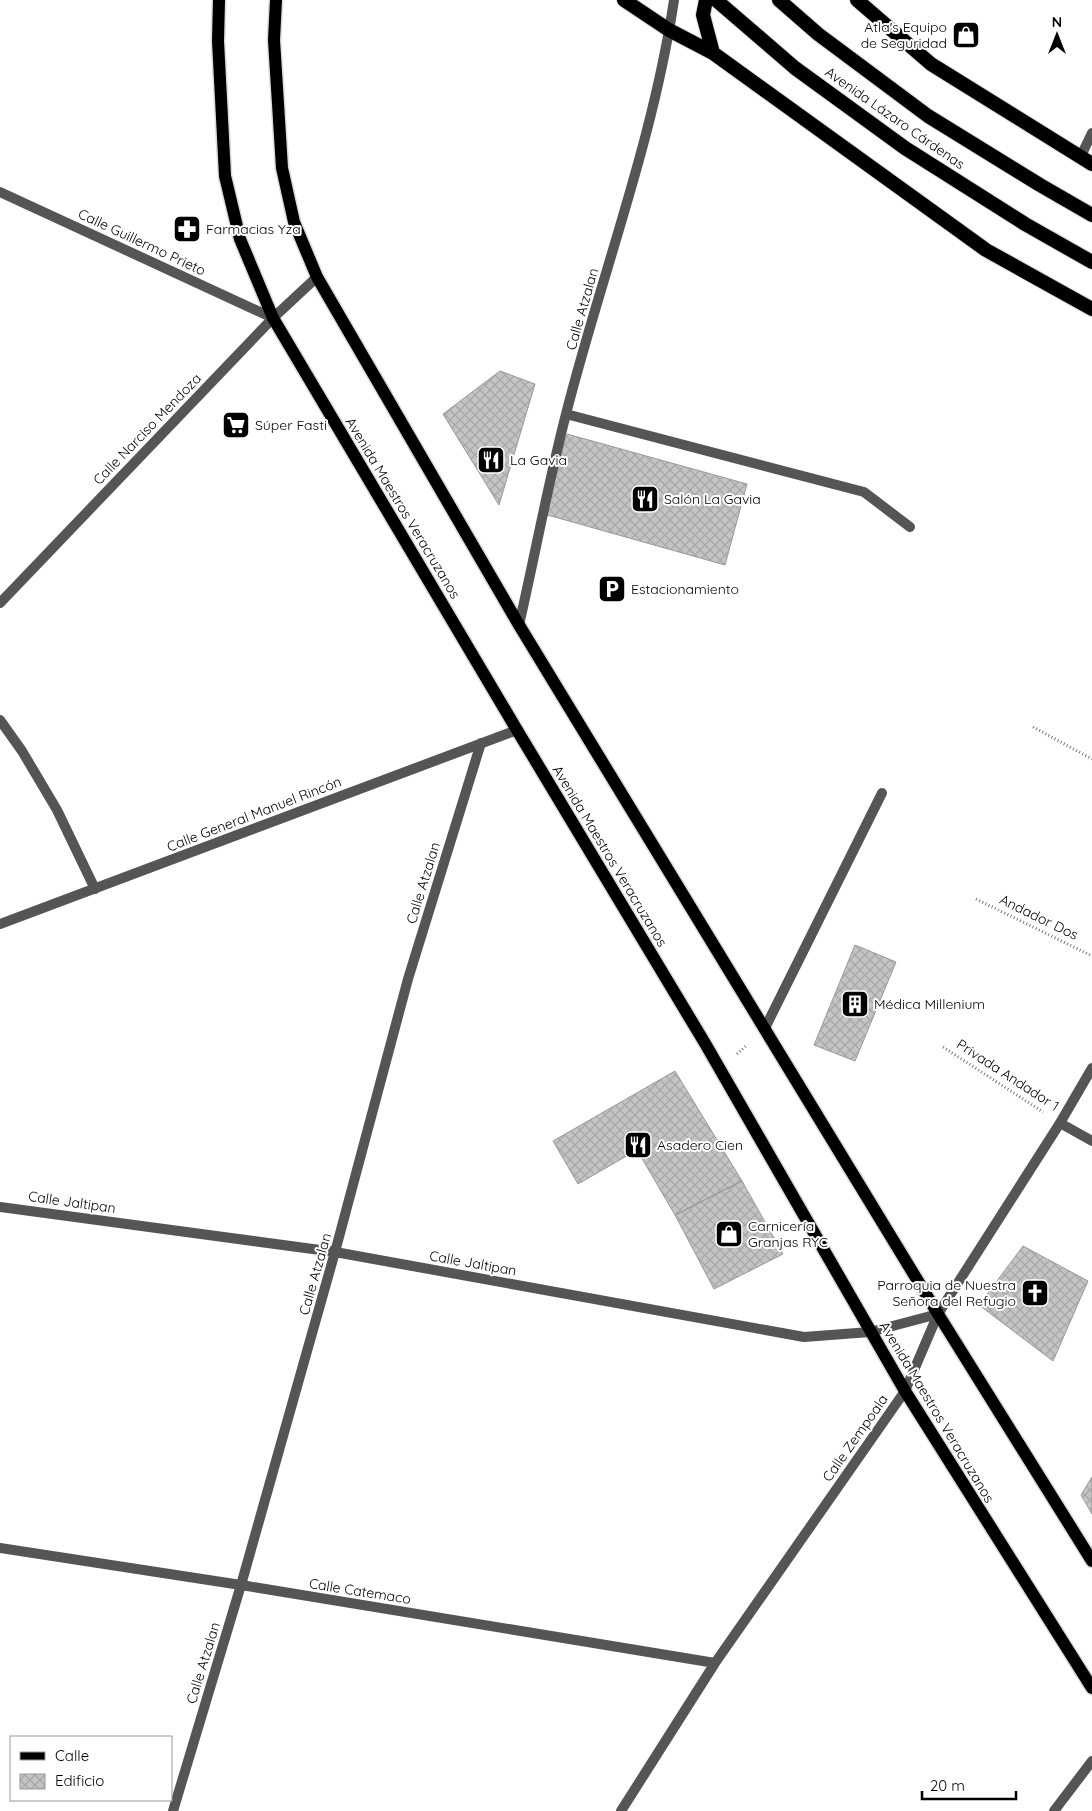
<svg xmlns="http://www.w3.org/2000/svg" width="1092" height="1811" font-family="Quicksand,sans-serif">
<defs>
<pattern id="building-cross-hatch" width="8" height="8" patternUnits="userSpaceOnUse" patternTransform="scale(1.25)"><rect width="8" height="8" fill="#c4c4c4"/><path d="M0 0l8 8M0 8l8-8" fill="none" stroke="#a7a7a7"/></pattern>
</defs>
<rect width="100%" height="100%" fill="#fff"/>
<path fill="url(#building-cross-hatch)" stroke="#999" d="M 500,371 L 535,384 L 499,505 L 443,414 Z
M 567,434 L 747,484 L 725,565 L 544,514 Z
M 855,945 L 896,962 L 855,1061 L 814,1045 Z
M 675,1071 L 742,1181 L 675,1215 L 637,1150 L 578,1184 L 553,1141 Z
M 742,1181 L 783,1254 L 714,1289 L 675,1215 Z
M 1023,1246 L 1088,1281 L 1053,1361 L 979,1305 Z
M 1092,1477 L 1092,1514 L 1081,1495 Z"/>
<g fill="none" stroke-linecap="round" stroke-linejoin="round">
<g stroke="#dbdbdb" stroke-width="15">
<path id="primary" d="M 219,0 L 218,41 L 225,176 L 240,239 L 273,318 L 517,730 L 706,1045 L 905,1391 L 1092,1688
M 276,0 L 274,40 L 282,168 L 294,222 L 317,277 L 519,625 L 938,1314 L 1092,1561"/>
</g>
<g stroke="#dbdbdb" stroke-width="16">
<path id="trunk" d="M 624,0 L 669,30 L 713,53 L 986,250 L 1092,309
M 706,0 L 703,15 L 713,53
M 716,0 L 795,68 L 905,148 L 1025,224 L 1092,262
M 779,0 L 818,34 L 928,116 L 1040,185 L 1092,215
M 857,0 L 931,64 L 1092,164"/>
</g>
<path stroke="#777" stroke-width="3" stroke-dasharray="1 2.5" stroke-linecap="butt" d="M 1033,727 L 1092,759
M 976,899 L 1092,956
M 943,1047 L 1043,1112
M 737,1054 L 747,1045"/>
<path stroke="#555" stroke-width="10" d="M 1080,158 L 1092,133
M 0,192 L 273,318
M 566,414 L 864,492 L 910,527
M 0,603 L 273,318 L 317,277
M 519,625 C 535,555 548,484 566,414 C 601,276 653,142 674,0
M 0,720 L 22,751 L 57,810 L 95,889
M 0,924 L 517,730
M 765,1028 L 882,793
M 1060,1123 L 1092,1141
M 0,1207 L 335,1252 L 804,1337 L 870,1332 L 938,1314
M 0,1548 L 241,1585 L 715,1663
M 173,1811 L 241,1585 L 335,1252 L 408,979 L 481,743
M 621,1811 L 715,1663 L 905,1391 L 938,1314 L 1060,1123 L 1092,1068
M 1054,1811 L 1092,1761"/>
<use href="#primary" stroke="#000" stroke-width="12"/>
<use href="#trunk" stroke="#000" stroke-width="14"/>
</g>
<defs>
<g id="shop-square" transform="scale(1.4375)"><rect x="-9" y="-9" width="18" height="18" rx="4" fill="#000" stroke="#fff"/><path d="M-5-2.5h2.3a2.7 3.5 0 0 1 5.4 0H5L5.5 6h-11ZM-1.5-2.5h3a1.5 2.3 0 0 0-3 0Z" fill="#fff"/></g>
<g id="pharmacy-square" transform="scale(1.4375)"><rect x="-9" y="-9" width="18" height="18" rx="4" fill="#000" stroke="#fff"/><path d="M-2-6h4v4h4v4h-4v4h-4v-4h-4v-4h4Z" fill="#fff"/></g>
<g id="supermarket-square" transform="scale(1.4375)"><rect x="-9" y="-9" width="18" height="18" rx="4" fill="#000" stroke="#fff"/><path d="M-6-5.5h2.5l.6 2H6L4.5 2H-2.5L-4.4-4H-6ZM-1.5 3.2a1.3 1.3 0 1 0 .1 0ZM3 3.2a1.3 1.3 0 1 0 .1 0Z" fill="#fff"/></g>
<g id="restaurant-square" transform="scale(1.4375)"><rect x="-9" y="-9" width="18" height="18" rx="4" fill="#000" stroke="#fff"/><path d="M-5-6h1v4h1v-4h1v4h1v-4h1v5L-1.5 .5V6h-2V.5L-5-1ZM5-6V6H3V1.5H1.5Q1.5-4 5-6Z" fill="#fff"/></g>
<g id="parking-square" transform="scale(1.4375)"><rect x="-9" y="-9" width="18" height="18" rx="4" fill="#000" stroke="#fff"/><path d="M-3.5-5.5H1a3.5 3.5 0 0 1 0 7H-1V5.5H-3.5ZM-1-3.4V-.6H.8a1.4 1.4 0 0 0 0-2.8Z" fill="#fff"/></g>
<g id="building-square" transform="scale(1.4375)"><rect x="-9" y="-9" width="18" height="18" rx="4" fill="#000" stroke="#fff"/><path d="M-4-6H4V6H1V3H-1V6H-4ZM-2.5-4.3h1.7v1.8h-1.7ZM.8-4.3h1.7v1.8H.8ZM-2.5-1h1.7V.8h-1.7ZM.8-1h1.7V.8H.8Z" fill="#fff"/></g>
<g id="church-square" transform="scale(1.4375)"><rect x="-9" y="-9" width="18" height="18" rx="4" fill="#000" stroke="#fff"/><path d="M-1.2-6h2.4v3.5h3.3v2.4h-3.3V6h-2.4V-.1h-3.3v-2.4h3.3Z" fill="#fff"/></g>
</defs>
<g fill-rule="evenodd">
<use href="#shop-square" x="966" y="35"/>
<use href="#pharmacy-square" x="187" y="229"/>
<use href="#supermarket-square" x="236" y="425"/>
<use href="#restaurant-square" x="491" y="460"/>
<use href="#restaurant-square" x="645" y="499"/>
<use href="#parking-square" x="612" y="589"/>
<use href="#building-square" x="855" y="1004"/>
<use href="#restaurant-square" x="638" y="1145"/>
<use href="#shop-square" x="729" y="1234"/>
<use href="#church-square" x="1035" y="1293"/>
</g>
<g text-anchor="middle" stroke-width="4" stroke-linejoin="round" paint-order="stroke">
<g font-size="14" fill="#000" stroke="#fff" text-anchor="start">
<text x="947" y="32" text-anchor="end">Atla's Equipo<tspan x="947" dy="16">de Seguridad</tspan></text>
<text x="206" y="234">Farmacias Yza</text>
<text x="255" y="430">Súper Fasti</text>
<text x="510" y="465">La Gavia</text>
<text x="664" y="504">Salón La Gavia</text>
<text x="631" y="594">Estacionamiento</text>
<text x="874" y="1009">Médica Millenium</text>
<text x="657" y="1150">Asadero Cien</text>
<text x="748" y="1231">Carnicería<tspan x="748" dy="16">Granjas RYC</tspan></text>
<text x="1016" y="1290" text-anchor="end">Parroquia de Nuestra<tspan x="1016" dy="16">Señora del Refugio</tspan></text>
</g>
<g font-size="14" fill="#000" stroke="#fff">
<text transform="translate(895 118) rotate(35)" y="5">Avenida Lázaro Cárdenas</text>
<text transform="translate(142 242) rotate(25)" y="5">Calle Guillermo Prieto</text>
<text transform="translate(582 309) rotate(-74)" y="5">Calle Atzalan</text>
<text transform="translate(147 429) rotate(-46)" y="5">Calle Narciso Mendoza</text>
<text transform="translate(403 508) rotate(59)" y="5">Avenida Maestros Veracruzanos</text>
<text transform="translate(254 814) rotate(-21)" y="5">Calle General Manuel Rincón</text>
<text transform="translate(610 856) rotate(59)" y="5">Avenida Maestros Veracruzanos</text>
<text transform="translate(423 883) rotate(-73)" y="5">Calle Atzalan</text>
<text transform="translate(1039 917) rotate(26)" y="5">Andador Dos</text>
<text transform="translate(1008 1075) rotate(33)" y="5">Privada Andador 1</text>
<text transform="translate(72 1202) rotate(8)" y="5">Calle Jaltipan</text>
<text transform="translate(473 1263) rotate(10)" y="5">Calle Jaltipan</text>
<text transform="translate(315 1274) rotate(-74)" y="5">Calle Atzalan</text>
<text transform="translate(937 1412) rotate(59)" y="5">Avenida Maestros Veracruzanos</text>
<text transform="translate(855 1438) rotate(-55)" y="5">Calle Zempoala</text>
<text transform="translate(360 1591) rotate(9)" y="5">Calle Catemaco</text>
<text transform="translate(203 1663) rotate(-73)" y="5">Calle Atzalan</text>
</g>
</g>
<rect x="10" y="1736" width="162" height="65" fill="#ffffff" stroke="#999999"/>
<rect x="20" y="1752" width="25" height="8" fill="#000000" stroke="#999999"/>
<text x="55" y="1761" font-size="15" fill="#000000">Calle</text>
<rect x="20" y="1774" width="25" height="15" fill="url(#building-cross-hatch)" stroke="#999999"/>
<text x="55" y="1786" font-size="15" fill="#000000">Edificio</text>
<g transform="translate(1057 35)" stroke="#ffffff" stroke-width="4" paint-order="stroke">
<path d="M0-4L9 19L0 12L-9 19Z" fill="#000000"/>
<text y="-8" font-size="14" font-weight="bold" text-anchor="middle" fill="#000000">N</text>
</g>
<path d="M922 1791v8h94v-8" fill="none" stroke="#000000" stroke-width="2.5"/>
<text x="930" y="1791" font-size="15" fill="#000000" stroke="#ffffff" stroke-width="4" paint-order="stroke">20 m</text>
</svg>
